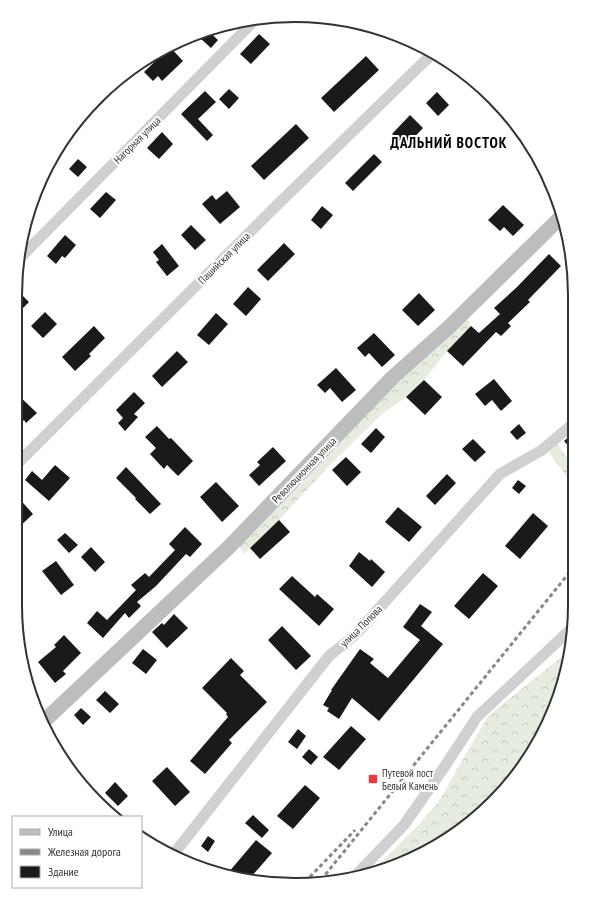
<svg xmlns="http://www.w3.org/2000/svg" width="590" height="900" font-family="'PT Sans Narrow',sans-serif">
<defs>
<pattern id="forest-crowns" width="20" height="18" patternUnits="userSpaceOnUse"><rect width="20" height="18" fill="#e6ecdf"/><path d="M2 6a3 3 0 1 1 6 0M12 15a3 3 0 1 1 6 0" fill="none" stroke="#c6cbc0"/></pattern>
</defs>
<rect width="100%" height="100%" fill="#fff"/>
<path fill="url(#forest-crowns)" d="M 466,317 L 471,326 L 447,351 L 424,380 L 406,397 L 382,414 L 330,465 L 279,520 L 244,554 L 238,545 L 394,385 Z
M 557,444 L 573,465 L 573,485 L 550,454 L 551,448 Z
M 570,650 L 546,729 L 505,790 L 435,847 L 369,875 L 422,821 L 439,801 L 488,716 Z"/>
<path fill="#1a1a1a" d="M 207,30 L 218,40 L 211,48 L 200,38 Z
M 259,34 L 270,44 L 251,64 L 240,54 Z
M 170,47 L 183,61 L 162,81 L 158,76 L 153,81 L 144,72 Z
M 366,56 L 379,70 L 334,112 L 321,98 Z
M 229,89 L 239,98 L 229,109 L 219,99 Z
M 205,91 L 216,102 L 198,119 L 213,135 L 207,141 L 181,114 Z
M 437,92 L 449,105 L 438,116 L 426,103 Z
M 410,115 L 423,128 L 406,146 L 392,134 Z
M 296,124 L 309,138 L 264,180 L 251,166 Z
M 162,132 L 173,144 L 159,159 L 147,148 Z
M 374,154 L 382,162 L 353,191 L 345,183 Z
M 78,159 L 87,167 L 78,177 L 69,169 Z
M 227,191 L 240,207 L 220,224 L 202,204 L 212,195 L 216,200 Z
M 106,192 L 116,200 L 100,218 L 90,209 Z
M 503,205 L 524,225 L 513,236 L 504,227 L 500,231 L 488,220 Z
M 322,206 L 333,215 L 321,229 L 311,220 Z
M 191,225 L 206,240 L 195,250 L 181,235 Z
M 65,235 L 76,245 L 65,258 L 62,256 L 56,264 L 47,256 Z
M 284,243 L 295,254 L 268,281 L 257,270 Z
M 162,244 L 179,266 L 167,276 L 156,262 L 159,260 L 153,252 Z
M 549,254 L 561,266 L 528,300 L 530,302 L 508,323 L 511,326 L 501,336 L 496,332 L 463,366 L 447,351 L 471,326 L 479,333 L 500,314 L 494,308 L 517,287 Z
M 248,287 L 261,299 L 246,316 L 233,304 Z
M 17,290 L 29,302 L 17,314 Z
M 419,293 L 435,310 L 418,326 L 402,310 Z
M 45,312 L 57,324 L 43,338 L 31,326 Z
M 216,313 L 228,324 L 209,345 L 197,335 Z
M 94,326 L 105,338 L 89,354 L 91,356 L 75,371 L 62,357 Z
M 374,333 L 395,355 L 382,367 L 369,353 L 365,357 L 357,348 Z
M 177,351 L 188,362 L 162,387 L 152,376 Z
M 336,368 L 356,390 L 342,402 L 330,388 L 325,393 L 317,385 Z
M 494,379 L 512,401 L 501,411 L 492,400 L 485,406 L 475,394 Z
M 424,380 L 442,397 L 425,415 L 406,397 Z
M 134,392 L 145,403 L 134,414 L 138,417 L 125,431 L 118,423 L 123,418 L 116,410 Z
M 16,393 L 37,413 L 26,423 L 24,420 L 16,428 Z
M 519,424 L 526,433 L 517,440 L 510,432 Z
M 157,426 L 169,439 L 171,438 L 193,461 L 178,476 L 167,465 L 164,469 L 150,454 L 156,448 L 145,437 Z
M 376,428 L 385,437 L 371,453 L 361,444 Z
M 574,432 L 574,452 L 564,441 Z
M 473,439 L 486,452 L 475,462 L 462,449 Z
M 273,447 L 286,461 L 259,486 L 249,475 L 260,465 L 257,462 Z
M 346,457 L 361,472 L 347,486 L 332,470 Z
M 55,465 L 70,478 L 49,501 L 25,480 L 32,471 L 42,480 Z
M 126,467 L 161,504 L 150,514 L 135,499 L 136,498 L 116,478 Z
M 447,474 L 456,483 L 435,505 L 426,496 Z
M 518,480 L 526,486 L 519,494 L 512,488 Z
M 216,482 L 239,506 L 222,522 L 200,497 Z
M 16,495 L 33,514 L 16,530 Z
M 398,507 L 422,527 L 409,542 L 385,522 Z
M 533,513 L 548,526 L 520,559 L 505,546 Z
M 279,520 L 290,532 L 260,559 L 250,548 Z
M 185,527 L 202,544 L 190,557 L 186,554 L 156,586 L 137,602 L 141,606 L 129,618 L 125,613 L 103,638 L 87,623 L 97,611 L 107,620 L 136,590 L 131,585 L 145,573 L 149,577 L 175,550 L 169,544 Z
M 65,533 L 78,545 L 69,553 L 57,540 Z
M 91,547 L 105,562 L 95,572 L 81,557 Z
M 359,552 L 370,561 L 371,559 L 385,572 L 372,587 L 349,566 Z
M 56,561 L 74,585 L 61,595 L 42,571 Z
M 483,573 L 498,586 L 469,619 L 454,606 Z
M 292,576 L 315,597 L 317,594 L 334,609 L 319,626 L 279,589 Z
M 420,604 L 432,612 L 421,626 L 443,644 L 379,721 L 352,698 L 339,719 L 327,711 L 329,708 L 323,705 L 332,690 L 331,690 L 360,649 L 374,659 L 370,663 L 388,678 L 420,640 L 403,627 Z
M 174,614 L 188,628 L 167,648 L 152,632 L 162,623 L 164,625 Z
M 282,626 L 311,656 L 296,670 L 268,640 Z
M 64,635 L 81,653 L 63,671 L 66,674 L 55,683 L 38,662 L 56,647 L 54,645 Z
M 143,649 L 157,660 L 146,674 L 132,663 Z
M 231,658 L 244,671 L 240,675 L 267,702 L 229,740 L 232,743 L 205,774 L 190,761 L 228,717 L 226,714 L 227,713 L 202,688 Z
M 105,691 L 119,704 L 110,713 L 96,700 Z
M 81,708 L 91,717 L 83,725 L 74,715 Z
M 351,726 L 366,739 L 339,770 L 323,757 Z
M 298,729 L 306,736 L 297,749 L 288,742 Z
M 309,749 L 318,757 L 311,765 L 302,757 Z
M 167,767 L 190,792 L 175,806 L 152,781 Z
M 115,782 L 128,796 L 118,806 L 105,793 Z
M 305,785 L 320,798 L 293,829 L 277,816 Z
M 253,815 L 269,830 L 262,838 L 245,823 Z
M 208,836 L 215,841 L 208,852 L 201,846 Z
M 256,840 L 272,853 L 259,868 L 250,878 L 228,873 Z"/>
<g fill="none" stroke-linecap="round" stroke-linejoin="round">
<path stroke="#d0d0d0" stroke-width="11" d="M 17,261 L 256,19
M 16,465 L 271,211 L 434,52
M 173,855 L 329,656 L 355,635 L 500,474 L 542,450 L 574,423
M 354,877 L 404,825 L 445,766 L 477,717 L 573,627"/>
<path stroke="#bdbdbd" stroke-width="15" d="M 43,722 L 228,548 L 393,377 L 448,328 L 563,215"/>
<path stroke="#888" stroke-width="3" stroke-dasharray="4 3" stroke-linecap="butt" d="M 321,880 L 573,568
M 305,882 L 355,830"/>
</g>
<rect fill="#e63946" stroke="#fff" stroke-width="1.5" x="368" y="774" width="10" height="10" rx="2"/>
<g text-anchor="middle" stroke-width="4" stroke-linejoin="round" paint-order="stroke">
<g font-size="11" fill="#333" stroke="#fff">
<text transform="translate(137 140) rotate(-45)" y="4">Нагорная улица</text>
<text transform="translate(224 258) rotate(-45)" y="4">Пашийская улица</text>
<text transform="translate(304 470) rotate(-46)" y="4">Революционная улица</text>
<text transform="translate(361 626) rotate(-45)" y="4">улица Попова</text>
</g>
<g font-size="11" fill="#333" stroke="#fff" text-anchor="start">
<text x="382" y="777">Путевой пост<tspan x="382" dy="13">Белый Камень</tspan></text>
</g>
<g font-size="15" font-weight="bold" letter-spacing="1" fill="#000" stroke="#fff">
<text x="449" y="148">ДАЛЬНИЙ ВОСТОК</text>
</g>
</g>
<path d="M0 0H590V900H0ZM295 22H295A273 273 0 0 1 568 295V605A273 273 0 0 1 295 878H295A273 273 0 0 1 22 605V295A273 273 0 0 1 295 22Z" fill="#fff" fill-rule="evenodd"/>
<path fill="none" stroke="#333" stroke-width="2" d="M295 22H295A273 273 0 0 1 568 295V605A273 273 0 0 1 295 878H295A273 273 0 0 1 22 605V295A273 273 0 0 1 295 22Z"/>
<rect x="12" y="816" width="130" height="72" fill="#ffffff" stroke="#adadad"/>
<rect x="20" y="829" width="20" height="6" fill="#bdbdbd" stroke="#adadad"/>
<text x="48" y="836" font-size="12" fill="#333333">Улица</text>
<rect x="20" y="849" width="20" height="6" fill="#888888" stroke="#adadad"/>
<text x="48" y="856" font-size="12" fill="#333333">Железная дорога</text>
<rect x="20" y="866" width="20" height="12" fill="#1a1a1a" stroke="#adadad"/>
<text x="48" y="876" font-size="12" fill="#333333">Здание</text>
</svg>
